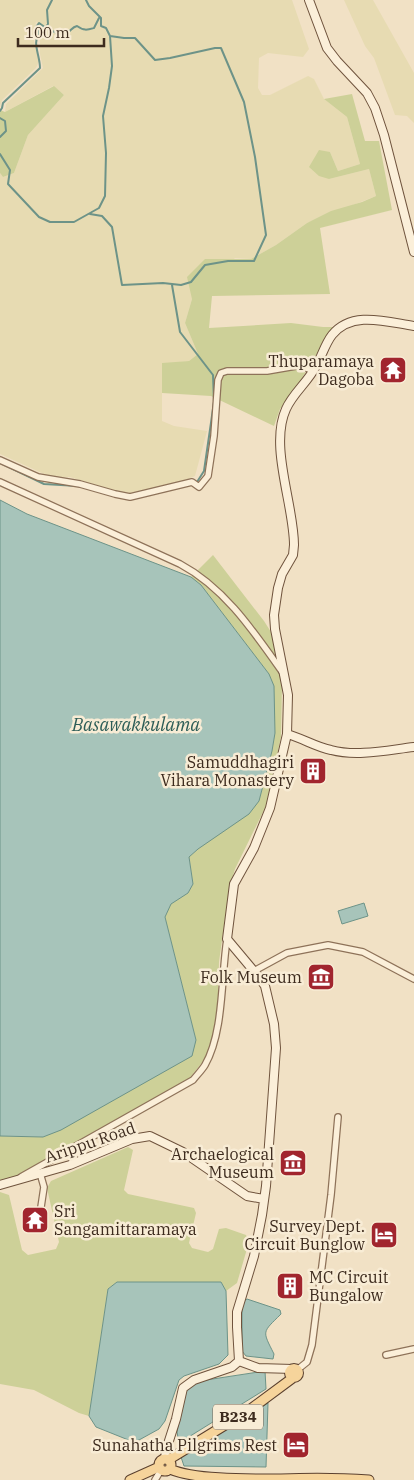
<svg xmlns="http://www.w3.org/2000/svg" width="414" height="1480" font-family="'IBM Plex Serif',serif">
<rect width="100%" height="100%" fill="#f1e1c5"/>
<path fill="#e7dbb2" d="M 0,0 L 292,0 L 309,49 L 303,57 L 268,53 L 259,58 L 258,88 L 262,95 L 270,95 L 308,76 L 314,79 L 324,99 L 347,117 L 360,164 L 338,171 L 330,152 L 329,179 L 369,169 L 376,196 L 307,223 L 276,245 L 251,259 L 235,258 L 192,299 L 185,323 L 198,354 L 189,361 L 162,364 L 162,421 L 174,426 L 207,431 L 195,476 L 172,486 L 133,494 L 119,493 L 70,477 L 53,478 L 0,454 L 0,173 L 3,177 L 14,173 L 28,135 L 64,95 L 53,86 L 5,112 L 6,104 L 43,68 L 40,54 L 40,31 L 36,21 L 34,41 L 39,61 L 36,68 L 2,100 L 0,107 Z
M 344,0 L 373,0 L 414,73 L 414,123 L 407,116 L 395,115 L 374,58 L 365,46 Z"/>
<path fill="#cdd098" d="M 54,86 L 64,95 L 28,135 L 14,173 L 3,177 L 0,173 L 0,110 L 5,112 Z
M 352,94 L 365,141 L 379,141 L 392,210 L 320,228 L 330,294 L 212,296 L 209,328 L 291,323 L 323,327 L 333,327 L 299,383 L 280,409 L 274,426 L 211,396 L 162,393 L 162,363 L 189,361 L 198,354 L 185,323 L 192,299 L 187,277 L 205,259 L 251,259 L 276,245 L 307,223 L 331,211 L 362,202 L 376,196 L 369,169 L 329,179 L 319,176 L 309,167 L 319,150 L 330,152 L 338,171 L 360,164 L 347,117 L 324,99 Z
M 213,555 L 264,621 L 271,632 L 282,685 L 281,737 L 266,806 L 235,869 L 229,889 L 219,962 L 217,1029 L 212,1050 L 189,1079 L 15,1180 L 0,1185 L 0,1136 L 43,1137 L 196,1040 L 165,917 L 171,903 L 188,893 L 193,884 L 189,857 L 198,849 L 259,801 L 272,751 L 275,733 L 269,674 L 201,585 L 191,577 Z
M 128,1147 L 133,1150 L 124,1190 L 128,1194 L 194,1208 L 196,1213 L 189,1243 L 192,1248 L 208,1252 L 213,1249 L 219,1229 L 226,1228 L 246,1235 L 249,1242 L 237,1283 L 226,1291 L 221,1282 L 117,1282 L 108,1289 L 89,1416 L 79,1413 L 34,1390 L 0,1384 L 0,1192 L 9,1195 L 22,1250 L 28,1255 L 56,1249 L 59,1242 L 47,1188 L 51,1181 Z"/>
<path fill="#a7c4ba" stroke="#6d9388" d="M 0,500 L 27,514 L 191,577 L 201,585 L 269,674 L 274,686 L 275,733 L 272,751 L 259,801 L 249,814 L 198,849 L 189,857 L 193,884 L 188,893 L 171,904 L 165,917 L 196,1040 L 192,1056 L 61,1130 L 43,1137 L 0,1136 Z
M 364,903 L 368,916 L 342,924 L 338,911 Z
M 117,1282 L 221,1282 L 226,1291 L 228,1355 L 219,1364 L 184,1376 L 179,1380 L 165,1421 L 159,1429 L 139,1440 L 131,1441 L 96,1427 L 89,1416 L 108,1289 Z
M 247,1299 L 280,1310 L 281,1314 C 262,1333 262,1330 274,1354 L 273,1359 L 246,1356 L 242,1351 L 242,1302 Z
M 265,1371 L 266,1389 L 179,1443 L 177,1432 L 185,1389 L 193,1382 Z
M 268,1403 L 266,1467 L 184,1466 L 181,1457 Z"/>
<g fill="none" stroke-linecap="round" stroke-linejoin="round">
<path stroke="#6d9388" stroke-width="2" d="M 86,0 L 89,6 L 101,18 L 101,26 L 106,28 L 110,36 L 124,38 L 135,38 L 155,60 L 170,58 L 215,48 L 221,48 L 244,102 L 255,157 L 266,235 L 254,261 L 228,261 L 205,265 L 191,282 L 181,285 L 163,283 L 122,285 L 112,227 L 102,216 L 90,214
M 45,28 L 48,24 L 47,10 L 52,0
M 0,111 L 2,108 L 3,103 L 40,68 C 40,55 32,44 39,32 L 36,27 L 39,23 C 45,28 58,36 67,33 C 71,31 72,27 77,26 C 84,31 87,30 94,28 L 99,18
M 0,118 L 5,121 L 6,131 L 0,137
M 0,154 L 10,170 L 8,184 L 39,217 L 50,222 L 74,222 L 99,208 L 105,196 L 106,153 L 103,116 L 109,88 L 112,66 L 110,36
M 172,285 L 180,332 L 213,375 L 214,402 L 204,471 L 197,482
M 0,463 L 44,484 L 78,486"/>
<g stroke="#8e7259" stroke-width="8">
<path id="street" d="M 0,460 L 38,477 L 80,484 L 115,494 L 130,497 L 192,482 L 199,487 L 208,476 L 214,436 L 218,380 L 221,373 L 227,371 L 267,371 L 296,366 L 302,366 L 313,371
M 0,482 L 180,564 C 225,588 254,632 283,673
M 254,971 L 287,953 L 328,945 L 363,952 L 414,979
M 40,1173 L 44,1187 L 41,1207
M 21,1177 L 193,1080 C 197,1075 202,1070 205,1065 C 224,1032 221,977 227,939
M 386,1355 L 414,1349
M 297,1370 L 307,1362 L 312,1345 L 331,1195 L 338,1117
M 155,1480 L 161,1470"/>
</g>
<g stroke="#6f533d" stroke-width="10">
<path id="secondary" d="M 309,0 L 327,48 L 337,61 L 367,93 L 375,108 L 384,135 L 414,252
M 287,734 C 302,738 316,747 331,750 C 357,757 388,750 414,747
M 0,1185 L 70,1165 L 132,1139 L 150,1136 L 183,1152 L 247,1196 L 264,1199
M 239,1361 L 258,1368 L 293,1369
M 165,1459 L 166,1450 L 176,1419 L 183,1388 L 194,1380 L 232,1367 L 239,1361 L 237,1327 L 237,1312 L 254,1256 L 262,1215 L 266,1186 L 276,1048 L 274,1024 L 265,986 L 258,976 L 227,939 L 234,884 L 254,848 L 270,808 L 287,734 L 288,695 L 275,629 L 274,615 L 278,588 L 282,574 L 293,555 L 294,545 C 294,505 269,446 286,409 C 293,393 308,382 316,366 C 322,356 325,344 332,335 C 352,310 387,322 414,326"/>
</g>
<g stroke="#5b402e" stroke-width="11">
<path id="primary" d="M289.5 1373a4.5 4.5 0 1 1 9 0a4.5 4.5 0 1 1-9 0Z
M159 1465a6 6 0 1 1 12 0a6 6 0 1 1-12 0Z
M 168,1460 L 248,1411 L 294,1377
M 170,1469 C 194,1480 252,1479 281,1479 C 310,1478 340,1478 369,1480
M 130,1480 L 159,1467"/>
</g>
<use href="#street" stroke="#fbefd9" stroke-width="5.5"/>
<use href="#secondary" stroke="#fbefd9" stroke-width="8"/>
<use href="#primary" stroke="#f6d49b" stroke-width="9"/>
</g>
<defs>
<g id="temple-square" transform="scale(1.4375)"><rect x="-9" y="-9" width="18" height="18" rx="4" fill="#a1252e" stroke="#f8ecd5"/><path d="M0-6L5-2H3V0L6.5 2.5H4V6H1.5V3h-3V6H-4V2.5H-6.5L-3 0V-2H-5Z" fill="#fff"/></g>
<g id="building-square" transform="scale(1.4375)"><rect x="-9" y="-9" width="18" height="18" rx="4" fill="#a1252e" stroke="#f8ecd5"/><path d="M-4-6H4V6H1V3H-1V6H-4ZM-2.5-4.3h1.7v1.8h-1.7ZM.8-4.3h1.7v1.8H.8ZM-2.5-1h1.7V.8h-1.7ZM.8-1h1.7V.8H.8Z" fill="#fff"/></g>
<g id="museum-square" transform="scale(1.4375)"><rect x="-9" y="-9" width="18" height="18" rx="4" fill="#a1252e" stroke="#f8ecd5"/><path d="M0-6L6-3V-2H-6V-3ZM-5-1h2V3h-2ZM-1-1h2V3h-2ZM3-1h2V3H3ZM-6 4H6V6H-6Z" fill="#fff"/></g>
<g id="hotel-square" transform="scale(1.4375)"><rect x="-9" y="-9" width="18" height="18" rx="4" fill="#a1252e" stroke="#f8ecd5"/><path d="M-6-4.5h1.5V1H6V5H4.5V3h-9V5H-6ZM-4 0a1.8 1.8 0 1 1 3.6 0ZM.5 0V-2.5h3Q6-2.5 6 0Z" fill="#fff"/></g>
</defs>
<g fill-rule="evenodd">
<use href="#temple-square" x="393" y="370"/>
<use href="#building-square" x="313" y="771"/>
<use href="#museum-square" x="321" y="977"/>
<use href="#museum-square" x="293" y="1163"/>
<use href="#temple-square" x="35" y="1220"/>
<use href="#hotel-square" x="384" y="1235"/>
<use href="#building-square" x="290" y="1286"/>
<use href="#hotel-square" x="296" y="1445"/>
</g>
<g text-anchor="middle" stroke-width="5" stroke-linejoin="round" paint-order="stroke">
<rect fill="#f8ecd5" stroke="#756555" stroke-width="1" x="213" y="1404.5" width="50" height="25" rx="4"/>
<g font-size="15" font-weight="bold" fill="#3d2b1e">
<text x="238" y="1422">B234</text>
</g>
<g font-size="16" fill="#3d2b1e" stroke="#f8ecd5" text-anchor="end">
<text x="374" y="367">Thuparamaya<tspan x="374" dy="18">Dagoba</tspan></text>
<text x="294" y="768">Samuddhagiri<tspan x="294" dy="18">Vihara Monastery</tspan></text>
<text x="302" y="983">Folk Museum</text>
<text x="274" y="1160">Archaelogical<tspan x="274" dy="18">Museum</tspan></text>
<text x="54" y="1217" text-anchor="start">Sri<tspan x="54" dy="18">Sangamittaramaya</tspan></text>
<text x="365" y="1232">Survey Dept.<tspan x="365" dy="18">Circuit Bunglow</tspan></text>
<text x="309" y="1283" text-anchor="start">MC Circuit<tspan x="309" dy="18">Bungalow</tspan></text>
<text x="277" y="1451">Sunahatha Pilgrims Rest</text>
</g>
<g font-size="16" fill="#3d2b1e" stroke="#f8ecd5">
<text transform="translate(90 1142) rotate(-19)" y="6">Arippu Road</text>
</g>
<g font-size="18" font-style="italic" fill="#2d5d57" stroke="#f8ecd5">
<text x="136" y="731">Basawakkulama</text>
</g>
</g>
<path d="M18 38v8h86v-8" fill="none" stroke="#3d2b1e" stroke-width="2.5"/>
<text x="25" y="38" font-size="15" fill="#3d2b1e" stroke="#f8ecd5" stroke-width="4" paint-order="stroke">100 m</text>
</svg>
